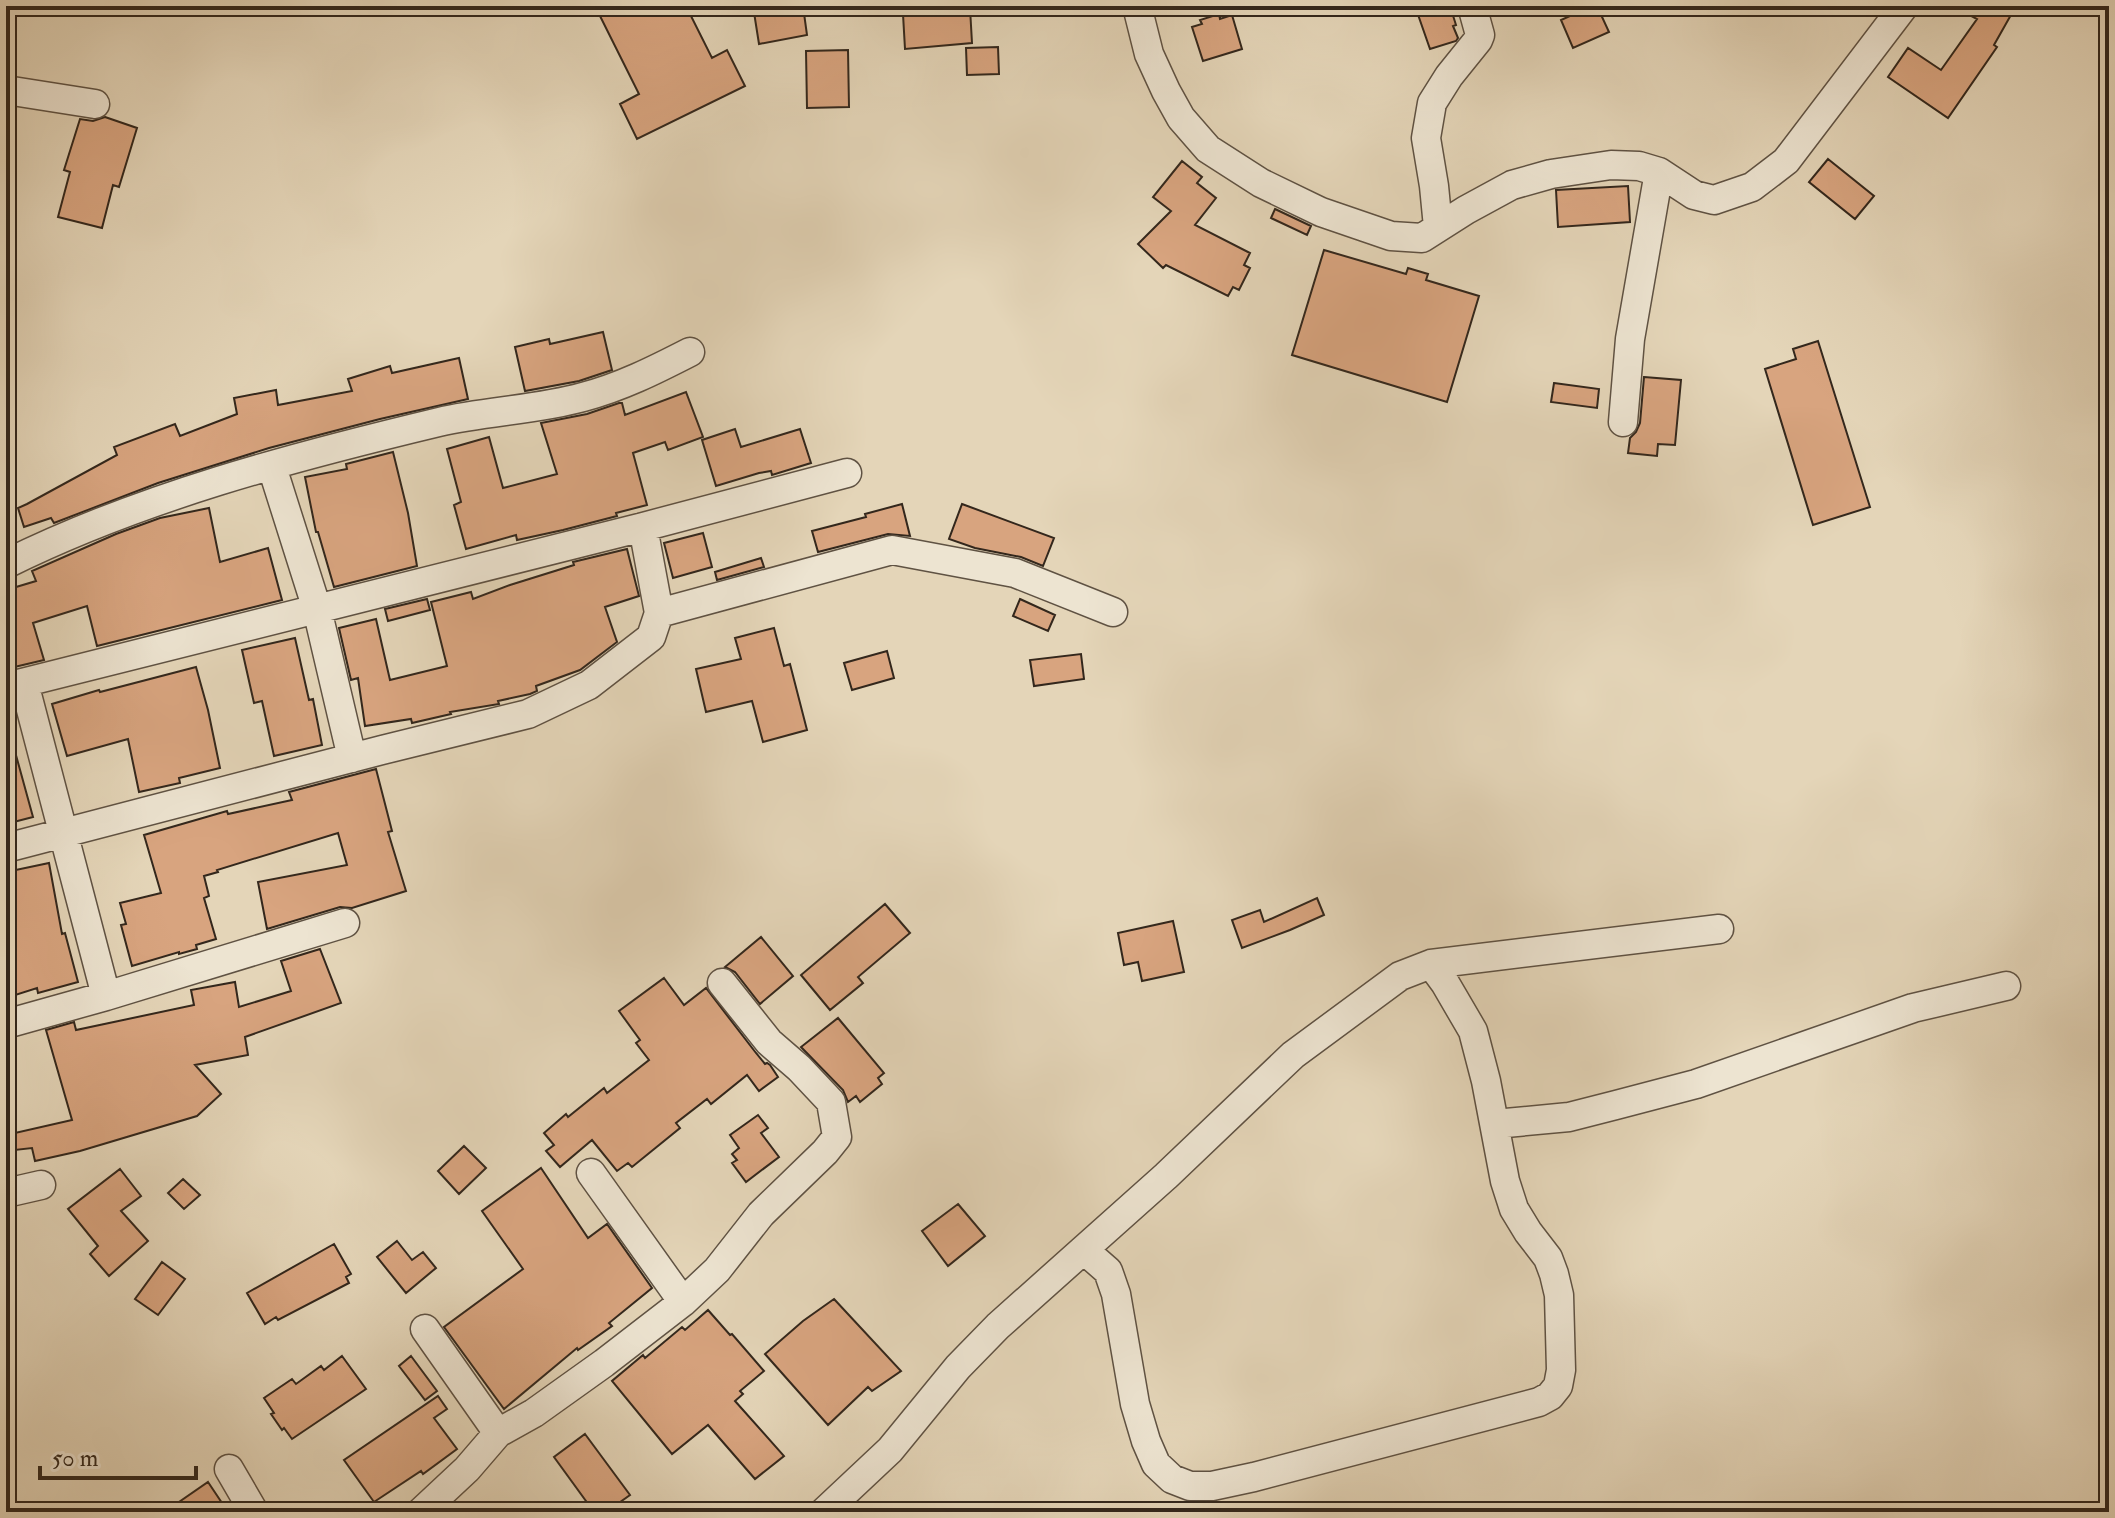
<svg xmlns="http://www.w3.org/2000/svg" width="2115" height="1518" font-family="'IM FELL Double Pica',serif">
<rect width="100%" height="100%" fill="#e4d5b8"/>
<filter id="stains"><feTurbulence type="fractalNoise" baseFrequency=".0025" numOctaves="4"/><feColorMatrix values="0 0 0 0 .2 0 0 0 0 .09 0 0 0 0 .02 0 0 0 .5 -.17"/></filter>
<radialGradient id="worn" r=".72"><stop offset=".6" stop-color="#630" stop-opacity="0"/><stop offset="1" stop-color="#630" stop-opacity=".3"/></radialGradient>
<path fill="#d8a47f" stroke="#33271c" stroke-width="2" d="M 595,6 L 686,6 L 712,58 L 727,50 L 745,86 L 637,139 L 620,104 L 639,94 Z
M 753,6 L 803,6 L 807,35 L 759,44 Z
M 918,6 L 954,6 L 954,9 L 970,8 L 972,43 L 905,49 L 903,14 L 918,12 Z
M 1415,6 L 1450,6 L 1456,25 L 1453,26 L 1458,38 L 1456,41 L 1430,49 Z
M 1592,6 L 1597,6 L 1609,32 L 1573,48 L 1561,20 Z
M 1953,6 L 2016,6 L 1994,45 L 1997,47 L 1948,118 L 1888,77 L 1908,48 L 1941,70 L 1977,19 Z
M 1219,14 L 1220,19 L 1232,15 L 1242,49 L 1203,61 L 1192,27 L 1202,24 L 1200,20 Z
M 998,47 L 999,74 L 967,75 L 966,48 Z
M 848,50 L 849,107 L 807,108 L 806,51 Z
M 105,117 L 137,128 L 119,187 L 113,185 L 102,228 L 58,217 L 70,172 L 64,170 L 80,119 L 93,121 Z
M 1828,159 L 1874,196 L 1855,219 L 1809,182 Z
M 1182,161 L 1202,177 L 1197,183 L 1216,198 L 1195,225 L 1250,253 L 1244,265 L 1250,268 L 1239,290 L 1233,287 L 1228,296 L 1166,265 L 1163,268 L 1138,244 L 1171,211 L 1153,197 Z
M 1628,186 L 1630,222 L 1558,227 L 1556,190 Z
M 1275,209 L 1311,226 L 1307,235 L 1271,218 Z
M 1324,250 L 1406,274 L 1408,268 L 1428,274 L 1426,280 L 1479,296 L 1447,402 L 1292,355 Z
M 603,332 L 612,370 L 579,381 L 525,391 L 515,347 L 549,339 L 550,344 Z
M 1818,341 L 1870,507 L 1813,525 L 1765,369 L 1796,359 L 1793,349 Z
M 459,358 L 468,399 L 380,419 L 269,448 L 158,483 L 54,523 L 51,518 L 24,527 L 18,508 L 27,504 L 117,455 L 114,447 L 175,424 L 180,436 L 237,414 L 234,398 L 276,390 L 278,405 L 352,391 L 348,379 L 390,366 L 392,373 Z
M 1644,377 L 1681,380 L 1675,445 L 1658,444 L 1657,456 L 1628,453 L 1630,438 L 1636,432 L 1640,423 Z
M 1554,383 L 1599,389 L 1597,408 L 1551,402 Z
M 686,392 L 703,437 L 668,450 L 665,442 L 633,453 L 647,505 L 616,513 L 617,516 L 563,530 L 517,540 L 516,535 L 466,549 L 454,505 L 461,502 L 447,449 L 489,437 L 503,488 L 557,474 L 541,423 L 587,414 L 619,403 L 622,403 L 625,415 Z
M 735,429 L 741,447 L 800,429 L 811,463 L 772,475 L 771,471 L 759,473 L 716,486 L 702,440 Z
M 393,452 L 408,513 L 417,566 L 334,587 L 318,532 L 316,532 L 305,477 L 347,469 L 346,464 Z
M 902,504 L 910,536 L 888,534 L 818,552 L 812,531 L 866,517 L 865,514 Z
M 962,504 L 1054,538 L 1043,566 L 1021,557 L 975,548 L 949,539 Z
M 209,508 L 220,562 L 268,548 L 282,600 L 97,646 L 87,606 L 33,623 L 44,660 L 6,669 L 6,590 L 36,581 L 32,571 L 116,534 L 160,518 Z
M 703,533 L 712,567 L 673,578 L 664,543 Z
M 627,549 L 639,596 L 605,607 L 617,642 L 580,670 L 536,686 L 537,691 L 530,694 L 498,701 L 499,704 L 450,712 L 451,714 L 412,723 L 411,719 L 365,726 L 358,678 L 351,680 L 339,628 L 376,619 L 390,680 L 447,666 L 431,602 L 471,592 L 473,599 L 510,585 L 574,565 L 573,562 Z
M 761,558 L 764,567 L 717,580 L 715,572 Z
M 427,599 L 430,610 L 388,621 L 385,609 Z
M 1020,599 L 1055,615 L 1048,631 L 1013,616 Z
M 774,628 L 784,666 L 790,664 L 807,730 L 763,742 L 752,701 L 706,712 L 696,669 L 741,659 L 735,638 Z
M 295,638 L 309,700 L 313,699 L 322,745 L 274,756 L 262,701 L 254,703 L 242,650 Z
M 887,651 L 894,678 L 852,690 L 844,663 Z
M 1081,654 L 1084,679 L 1034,686 L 1030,660 Z
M 196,667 L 208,710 L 220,768 L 179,778 L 180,783 L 139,792 L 128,739 L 67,756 L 52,704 L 99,690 L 100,692 Z
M 6,737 L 11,737 L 33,817 L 6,824 Z
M 376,769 L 392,831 L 388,832 L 406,891 L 352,908 L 340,907 L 267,929 L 258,882 L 347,865 L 338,833 L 217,870 L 218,872 L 204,876 L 209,896 L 204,898 L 216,939 L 196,945 L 197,949 L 179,954 L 179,952 L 132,966 L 121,925 L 126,924 L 120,903 L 161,893 L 144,835 L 227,811 L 228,814 L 292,800 L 289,792 Z
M 49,863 L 62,934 L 65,933 L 78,982 L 38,993 L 37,988 L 6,998 L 6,872 Z
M 1317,898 L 1324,915 L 1290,930 L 1242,948 L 1232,920 L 1260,910 L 1264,922 Z
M 885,904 L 910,933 L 858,977 L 863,983 L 830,1010 L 801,975 Z
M 1173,921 L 1184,972 L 1142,981 L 1138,962 L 1124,965 L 1118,933 Z
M 761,937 L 793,976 L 760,1004 L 735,972 L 725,967 Z
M 320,949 L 341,1003 L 245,1037 L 248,1055 L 195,1065 L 221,1094 L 197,1116 L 80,1151 L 35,1161 L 32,1148 L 6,1151 L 6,1135 L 72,1120 L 46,1030 L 74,1022 L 76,1030 L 194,1005 L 191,990 L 235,982 L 239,1007 L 291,991 L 281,961 Z
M 664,978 L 684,1005 L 706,988 L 756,1053 L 765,1064 L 767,1063 L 770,1065 L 778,1077 L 759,1091 L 747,1075 L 711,1104 L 707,1099 L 676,1123 L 680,1128 L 632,1167 L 628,1163 L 617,1171 L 592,1140 L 560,1167 L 546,1151 L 554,1145 L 544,1133 L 566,1114 L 568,1117 L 604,1088 L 607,1093 L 649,1060 L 636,1043 L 640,1040 L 619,1011 Z
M 838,1018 L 884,1073 L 878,1078 L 882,1084 L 860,1102 L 856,1096 L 848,1102 L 843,1090 L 801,1047 Z
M 758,1115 L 768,1128 L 761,1133 L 779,1157 L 746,1182 L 732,1163 L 737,1160 L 732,1154 L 739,1148 L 730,1135 Z
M 464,1146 L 486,1168 L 459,1194 L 438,1171 Z
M 541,1168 L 588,1238 L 607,1224 L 652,1288 L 609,1323 L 612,1326 L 578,1350 L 577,1348 L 504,1409 L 444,1327 L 523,1269 L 482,1211 Z
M 120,1169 L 141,1196 L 121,1211 L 148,1241 L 109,1276 L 90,1254 L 98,1246 L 68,1209 Z
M 183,1179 L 200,1195 L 184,1209 L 168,1193 Z
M 958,1204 L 985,1236 L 948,1266 L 922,1231 Z
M 397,1241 L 412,1260 L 423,1252 L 436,1268 L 406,1293 L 377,1257 Z
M 334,1244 L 351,1274 L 346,1277 L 349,1283 L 278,1320 L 276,1317 L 265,1324 L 247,1293 Z
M 162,1262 L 185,1279 L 158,1315 L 135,1299 Z
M 834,1299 L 901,1371 L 872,1391 L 868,1387 L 828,1425 L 765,1354 L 803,1321 Z
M 708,1310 L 730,1335 L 732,1334 L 764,1371 L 740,1391 L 743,1394 L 735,1401 L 784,1456 L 755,1479 L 708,1425 L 672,1454 L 612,1381 L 643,1355 L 645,1358 L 682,1327 L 685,1330 Z
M 342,1356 L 366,1389 L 292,1439 L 284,1428 L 282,1430 L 271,1414 L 274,1413 L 264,1398 L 292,1379 L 296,1384 L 321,1366 L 324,1370 Z
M 411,1356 L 437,1391 L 425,1400 L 399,1366 Z
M 438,1396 L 447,1409 L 434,1418 L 457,1449 L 423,1474 L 421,1471 L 374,1502 L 344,1460 Z
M 585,1434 L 630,1495 L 606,1512 L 594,1512 L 554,1457 Z
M 208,1482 L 222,1503 L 209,1512 L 186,1512 L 179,1502 Z"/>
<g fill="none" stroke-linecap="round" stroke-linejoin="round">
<g stroke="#5f5243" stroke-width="31">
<path id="minor" d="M 1137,6 L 1149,54 L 1166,91 L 1181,118 L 1208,149 L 1261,183 L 1321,212 L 1391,236 L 1422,238 L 1466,210 L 1512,185 L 1551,174 L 1611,165 L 1639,166 L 1659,172 L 1694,195 L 1714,200 L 1752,187 L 1786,161 L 1904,6
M 6,90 L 95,104
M 1438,227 L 1434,186 L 1426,138 L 1432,103 L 1449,76 L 1478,40 L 1480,35 L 1472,6
M 1623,422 L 1630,339 L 1659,172
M 272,467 L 317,609 L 352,758
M 6,564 C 141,497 293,457 439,422 C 487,411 536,410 583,397 C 621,387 655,370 690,352
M 659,613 L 892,550 L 1015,573 L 1113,612
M 24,683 L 106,996
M 6,687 L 643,527 L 847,473
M 6,848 L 382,750 L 528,714 L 589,685 L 651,637 L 659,613 L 643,527
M 6,1024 L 106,996 L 345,923
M 1495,1124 L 1569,1117 L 1616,1105 L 1696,1084 L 1913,1008 L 2006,986
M 591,1173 L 683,1302
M 6,1193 L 41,1185
M 1084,1250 L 1108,1271 L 1116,1294 L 1135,1404 L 1146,1441 L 1156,1464 L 1172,1479 L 1190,1486 L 1212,1486 L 1254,1477 L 1539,1402 L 1550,1396 L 1558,1386 L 1561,1370 L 1559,1295 L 1554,1274 L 1548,1258 L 1528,1232 L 1514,1209 L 1505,1181 L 1486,1081 L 1473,1031 L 1445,983 L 1431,964
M 425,1329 L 498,1433
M 229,1469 L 254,1512
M 421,1512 L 467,1469 L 498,1433 L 534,1413 L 604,1363 L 683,1302 L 717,1270 L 761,1214 L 825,1152 L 837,1137 L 831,1102 L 799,1068 L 769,1042 L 722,983
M 824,1512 L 890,1450 L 958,1367 L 998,1326 L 1166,1176 L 1293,1055 L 1400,976 L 1431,964 L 1719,929"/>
</g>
<use href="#minor" stroke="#ede4d1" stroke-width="28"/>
</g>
<rect width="2115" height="1518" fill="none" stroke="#e4d5b8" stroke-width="32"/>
<rect x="8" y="8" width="2099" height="1502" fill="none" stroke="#33271c" stroke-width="4"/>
<rect x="16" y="16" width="2083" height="1486" fill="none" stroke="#33271c" stroke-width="2"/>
<path d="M40 1466v12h156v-12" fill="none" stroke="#33271c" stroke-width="4"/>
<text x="52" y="1466" font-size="24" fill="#33271c" stroke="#ede4d1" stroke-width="6" paint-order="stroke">50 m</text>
<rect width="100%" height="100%" filter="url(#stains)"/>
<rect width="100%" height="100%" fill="url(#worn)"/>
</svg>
